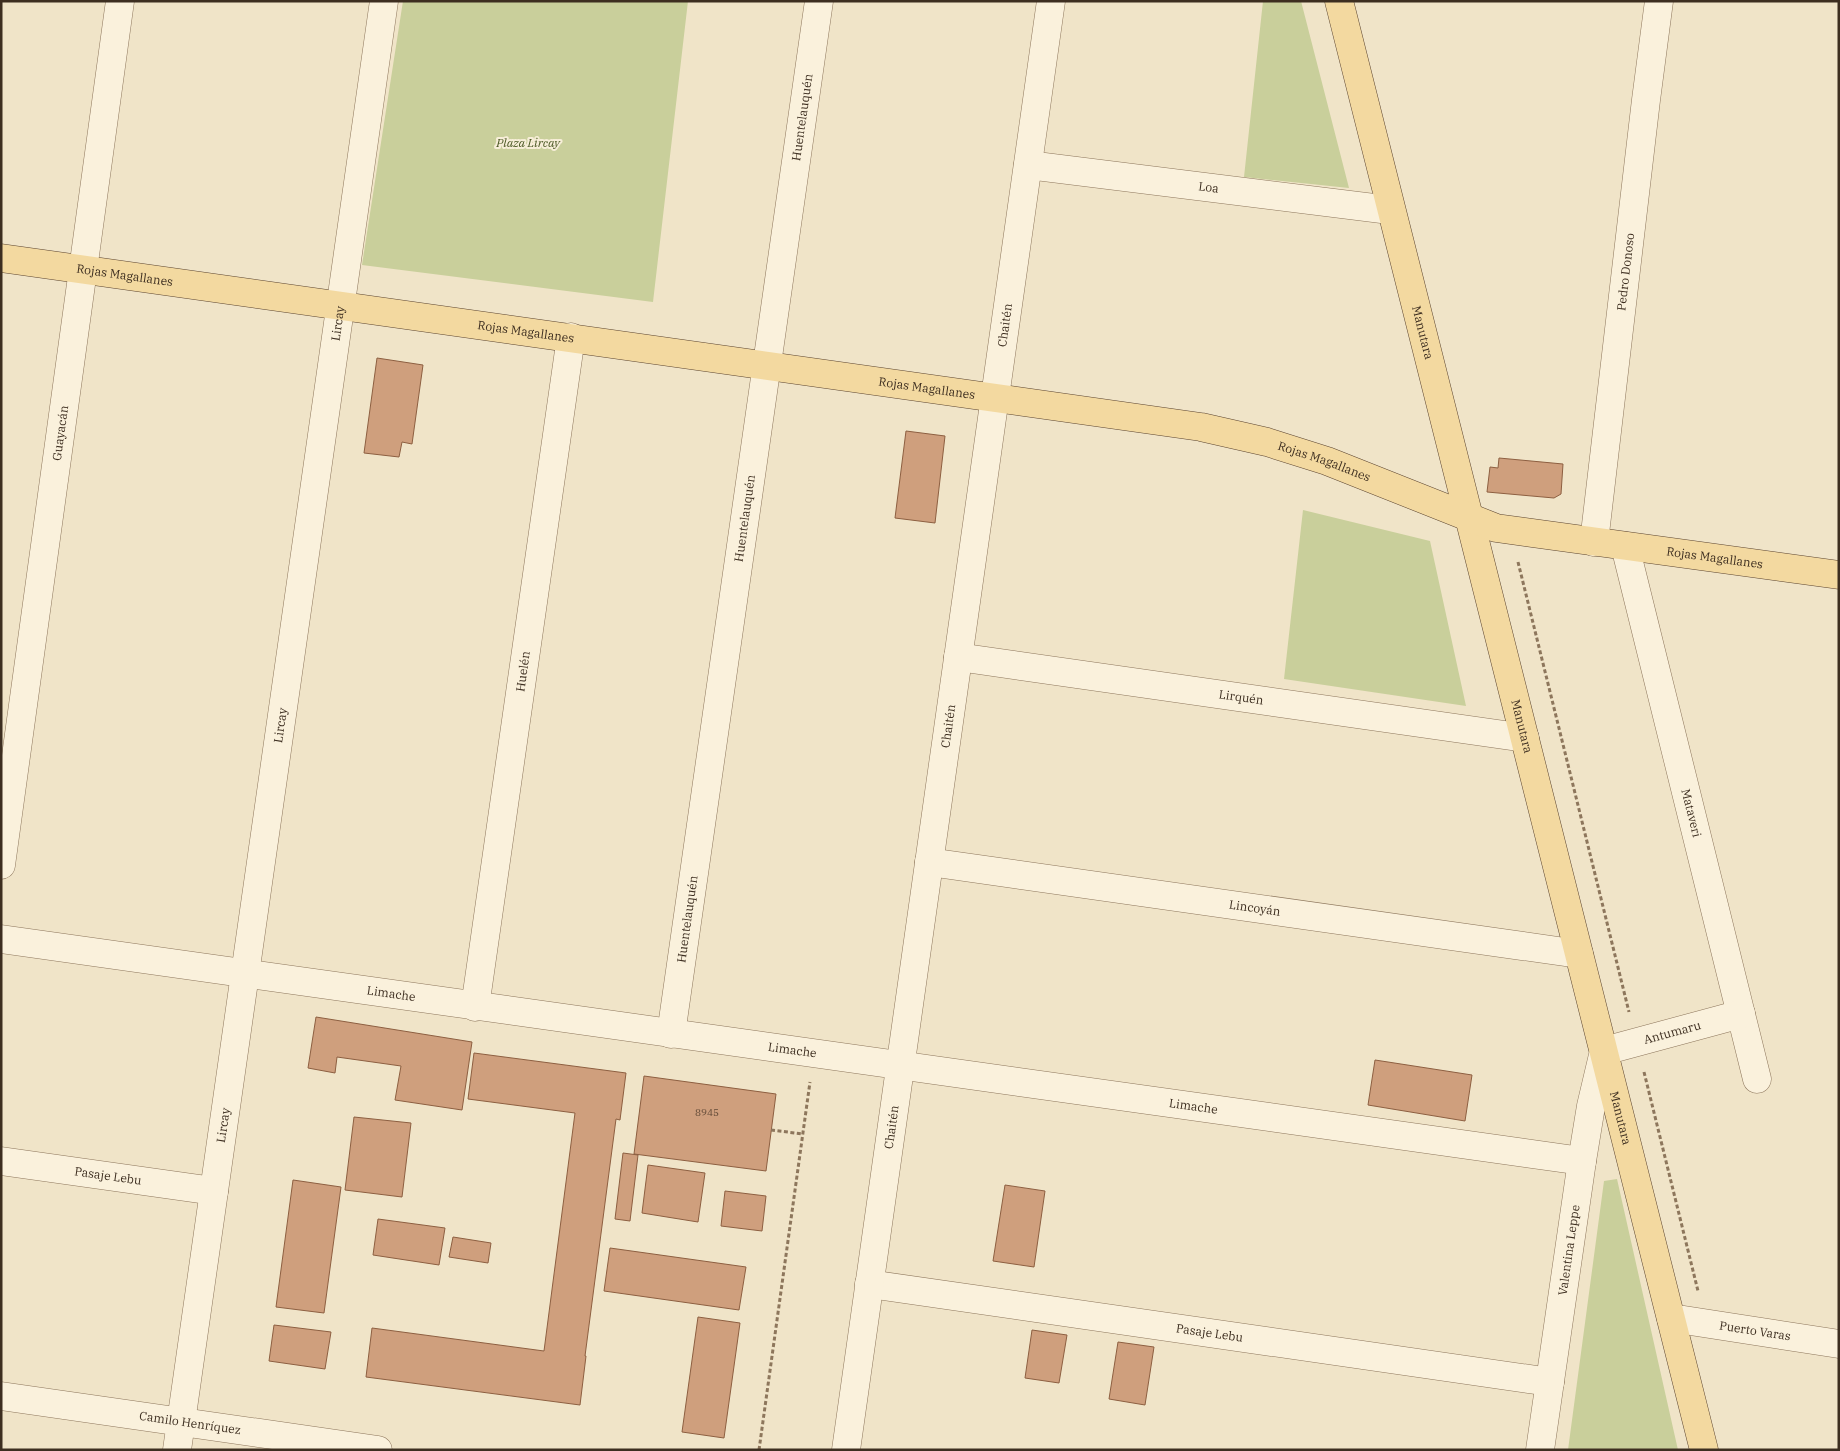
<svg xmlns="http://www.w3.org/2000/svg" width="1840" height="1451" font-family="'IBM Plex Serif',serif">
<rect width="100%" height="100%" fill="#f0e4c8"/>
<path fill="#c9cf9b" d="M 403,1 L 688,1 L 653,302 L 362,265 Z
M 1263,1 L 1301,1 L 1349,188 L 1244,177 Z
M 1303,510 L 1430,541 L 1466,706 L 1284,679 Z
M 1617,1179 L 1678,1450 L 1568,1450 L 1604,1181 Z"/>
<path fill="#cf9f7d" stroke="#8d5f41" d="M 377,358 L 423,365 L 412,444 L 402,442 L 399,457 L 364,453 Z
M 906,431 L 945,436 L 935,523 L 895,518 Z
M 1499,458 L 1563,464 L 1561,494 L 1554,498 L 1487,492 L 1490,467 L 1498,468 Z
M 316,1017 L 472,1042 L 462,1110 L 395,1100 L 401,1066 L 337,1057 L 335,1073 L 308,1068 Z
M 474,1053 L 626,1073 L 620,1120 L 616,1119 L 585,1356 L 586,1356 L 580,1405 L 366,1377 L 372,1328 L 544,1351 L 575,1113 L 468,1099 Z
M 1375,1060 L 1472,1075 L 1465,1121 L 1368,1105 Z
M 644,1076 L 776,1094 L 766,1171 L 634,1154 Z
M 354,1117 L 411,1123 L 402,1197 L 345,1190 Z
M 623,1153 L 638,1155 L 630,1221 L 615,1219 Z
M 648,1165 L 705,1173 L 698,1222 L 642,1213 Z
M 293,1180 L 341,1187 L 324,1313 L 276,1307 Z
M 1005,1185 L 1045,1191 L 1034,1267 L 993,1261 Z
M 725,1191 L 766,1196 L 762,1231 L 721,1226 Z
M 378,1219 L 445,1228 L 439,1265 L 373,1255 Z
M 453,1237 L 491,1243 L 488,1263 L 449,1257 Z
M 610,1248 L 746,1267 L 739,1310 L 604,1291 Z
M 698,1317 L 740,1323 L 724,1438 L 682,1432 Z
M 274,1325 L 331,1332 L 325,1369 L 269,1361 Z
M 1032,1330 L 1067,1335 L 1059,1383 L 1025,1378 Z
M 1118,1342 L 1154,1347 L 1145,1405 L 1109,1399 Z"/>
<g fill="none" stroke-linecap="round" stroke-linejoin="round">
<g stroke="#8d765c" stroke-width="29">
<g id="minor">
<path id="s1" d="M 1028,165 L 1390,210"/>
<path id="s2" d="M 1594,542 L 1646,100 L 1659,1"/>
<path id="s3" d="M 1625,546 L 1757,1079"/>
<path id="s4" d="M 958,657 L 1525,738"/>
<path id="s5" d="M 929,862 L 1579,954"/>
<path id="s6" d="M 1,865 L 120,1"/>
<path id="s7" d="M 1,939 L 1582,1161"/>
<path id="s8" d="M 475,1007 L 571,337"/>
<path id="s9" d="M 671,1034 L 819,1"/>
<path id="s10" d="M 1,1161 L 214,1191"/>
<path id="s11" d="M 869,1284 L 1550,1382"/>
<path id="s12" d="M 1671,1318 L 1839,1344"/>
<path id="s13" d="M 1,1396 L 378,1450"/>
<path id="s14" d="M 177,1450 L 384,1"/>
<path id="s15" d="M 846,1450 L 1051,1"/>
<path id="s16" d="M 1540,1450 L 1582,1161 L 1591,1106 L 1604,1051 L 1741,1014"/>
</g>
</g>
<g stroke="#5b4430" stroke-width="29">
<g id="major">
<path id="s17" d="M 1339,1 L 1704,1450"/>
<path id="s18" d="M 1,258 L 1201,427 L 1267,442 L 1327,461 L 1496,528 L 1839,575"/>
</g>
</g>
<path stroke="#8d765c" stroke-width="3" stroke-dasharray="4 2.5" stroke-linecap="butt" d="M 1518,562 L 1629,1012
M 1644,1072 L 1698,1291
M 771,1130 L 803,1134
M 759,1450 L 810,1082"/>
<use href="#minor" stroke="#faf1dc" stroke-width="28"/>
<use href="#major" stroke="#f3d9a0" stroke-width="28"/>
</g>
<g text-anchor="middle" stroke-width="4" stroke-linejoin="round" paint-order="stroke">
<g font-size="10" fill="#624a37">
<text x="707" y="1116">8945</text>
</g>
<g font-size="12" fill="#3d2e20" stroke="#f7eed8">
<text dy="4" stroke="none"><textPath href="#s9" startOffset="926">Huentelauquén</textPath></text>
<text dy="4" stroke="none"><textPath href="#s1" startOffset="182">Loa</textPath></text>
<text dy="4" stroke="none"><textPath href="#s2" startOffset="272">Pedro Donoso</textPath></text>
<text dy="4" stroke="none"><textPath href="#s18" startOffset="125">Rojas Magallanes</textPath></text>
<text dy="4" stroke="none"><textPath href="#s14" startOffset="1138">Lircay</textPath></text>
<text dy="4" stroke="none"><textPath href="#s15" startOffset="1136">Chaitén</textPath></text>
<text dy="4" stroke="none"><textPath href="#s18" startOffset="530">Rojas Magallanes</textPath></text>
<text dy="4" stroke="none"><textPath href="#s17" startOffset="342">Manutara</textPath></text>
<text dy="4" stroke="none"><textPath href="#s18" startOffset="935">Rojas Magallanes</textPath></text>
<text dy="4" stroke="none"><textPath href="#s6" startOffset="436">Guayacán</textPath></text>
<text dy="4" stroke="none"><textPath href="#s18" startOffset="1340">Rojas Magallanes</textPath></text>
<text dy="4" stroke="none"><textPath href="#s9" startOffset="521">Huentelauquén</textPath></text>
<text dy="4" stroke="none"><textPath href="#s18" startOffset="1745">Rojas Magallanes</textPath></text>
<text dy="4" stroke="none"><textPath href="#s8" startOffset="339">Huelén</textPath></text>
<text dy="4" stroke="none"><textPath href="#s4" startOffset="286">Lirquén</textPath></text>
<text dy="4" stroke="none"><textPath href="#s14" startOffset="732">Lircay</textPath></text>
<text dy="4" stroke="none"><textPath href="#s15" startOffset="731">Chaitén</textPath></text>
<text dy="4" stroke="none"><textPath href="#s17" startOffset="748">Manutara</textPath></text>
<text dy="4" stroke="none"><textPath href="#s3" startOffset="275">Mataveri</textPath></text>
<text dy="4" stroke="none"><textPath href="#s5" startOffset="329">Lincoyán</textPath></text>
<text dy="4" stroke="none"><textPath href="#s9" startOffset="116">Huentelauquén</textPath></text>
<text dy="4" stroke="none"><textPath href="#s7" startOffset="394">Limache</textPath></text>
<text dy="4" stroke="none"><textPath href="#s16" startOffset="475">Antumaru</textPath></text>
<text dy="4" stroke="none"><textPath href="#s7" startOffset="799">Limache</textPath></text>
<text dy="4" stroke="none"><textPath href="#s7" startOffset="1204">Limache</textPath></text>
<text dy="4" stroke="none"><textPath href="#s17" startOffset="1152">Manutara</textPath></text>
<text dy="4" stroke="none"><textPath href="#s14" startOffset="328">Lircay</textPath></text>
<text dy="4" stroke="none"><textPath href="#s15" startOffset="326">Chaitén</textPath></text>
<text dy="4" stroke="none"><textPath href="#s10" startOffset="108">Pasaje Lebu</textPath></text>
<text dy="4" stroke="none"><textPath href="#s16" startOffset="202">Valentina Leppe</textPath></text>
<text dy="4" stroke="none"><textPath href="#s12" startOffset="85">Puerto Varas</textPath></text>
<text dy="4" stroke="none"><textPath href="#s11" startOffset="344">Pasaje Lebu</textPath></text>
<text dy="4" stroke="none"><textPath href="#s13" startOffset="191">Camilo Henríquez</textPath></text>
</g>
<g font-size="12" font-style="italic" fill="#4d5a26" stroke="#f7eed8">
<text x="528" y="147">Plaza Lircay</text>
</g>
</g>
<rect width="1840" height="1451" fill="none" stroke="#3d2e20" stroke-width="5"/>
</svg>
